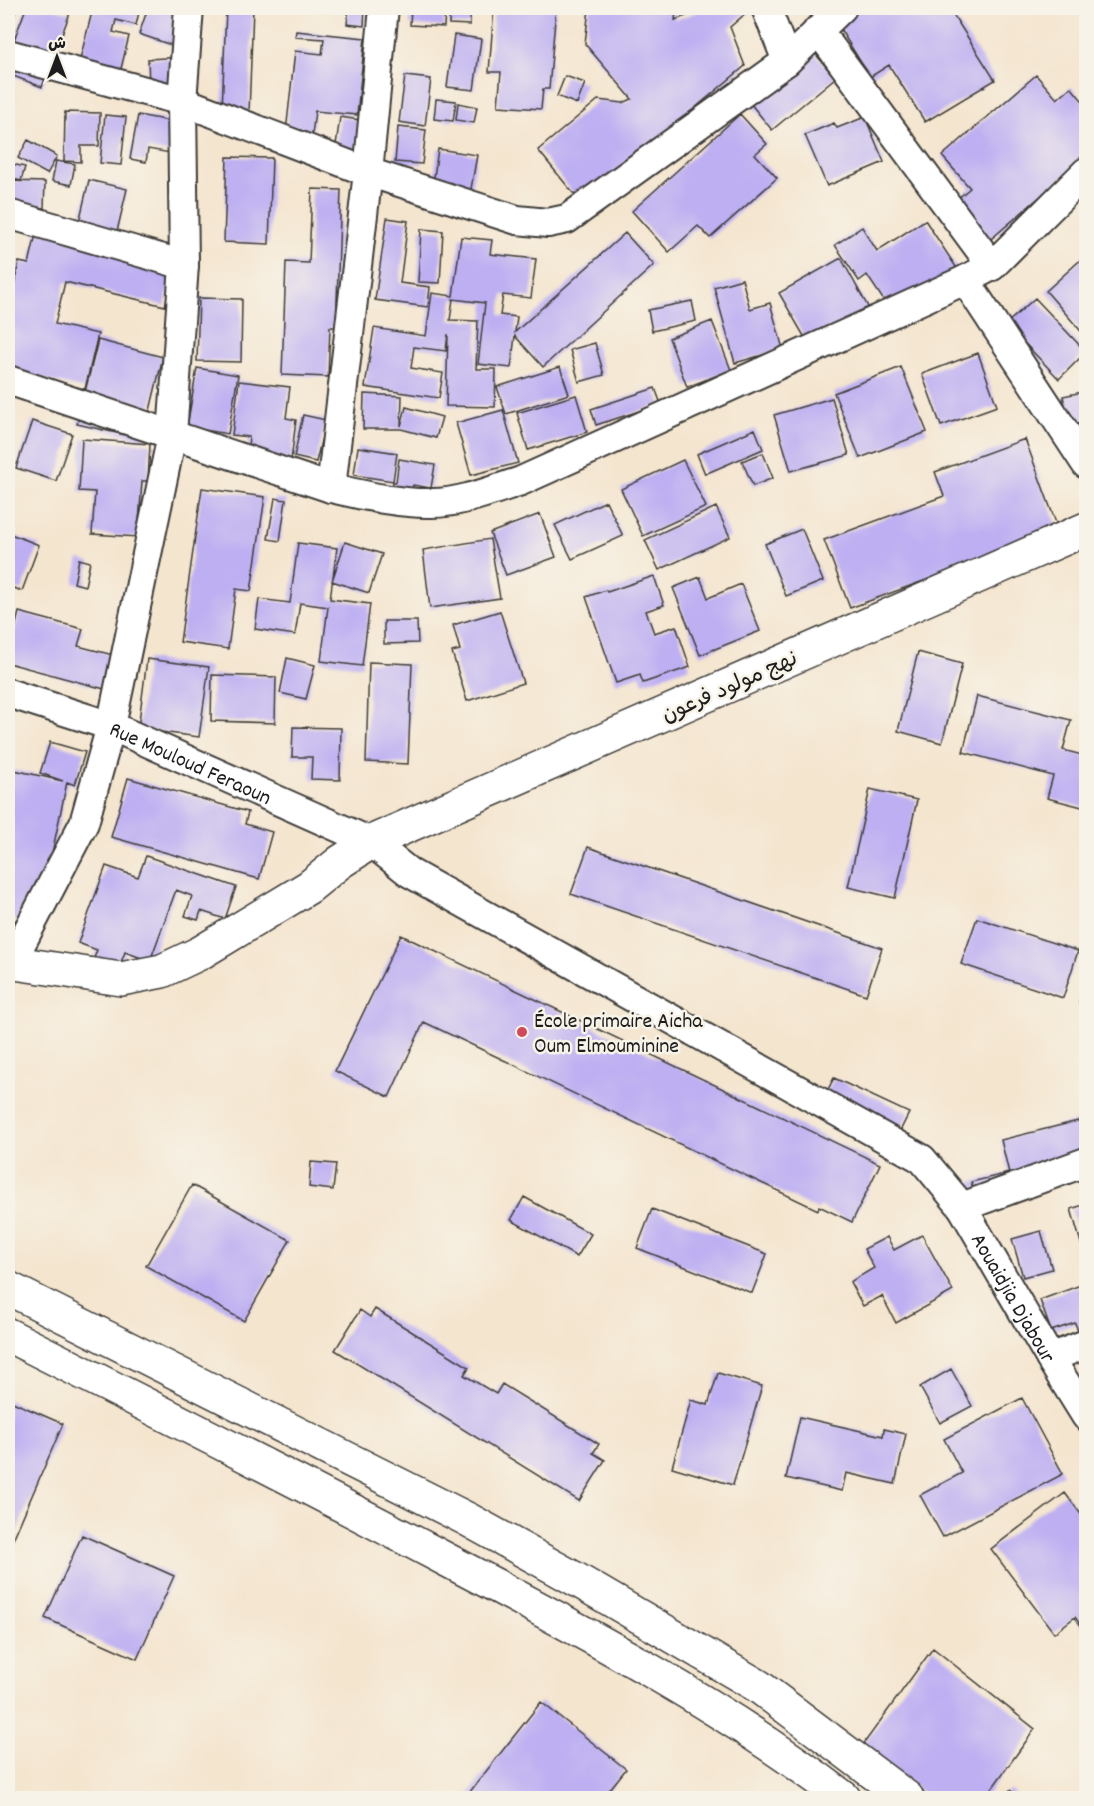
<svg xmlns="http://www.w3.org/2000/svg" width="1094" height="1806" font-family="Dekko,'Playpen Sans Arabic',sans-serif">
<rect width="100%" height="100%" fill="#f7f3e8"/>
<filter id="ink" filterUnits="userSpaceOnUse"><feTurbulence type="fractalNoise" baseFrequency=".0167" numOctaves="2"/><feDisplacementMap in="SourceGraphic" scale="12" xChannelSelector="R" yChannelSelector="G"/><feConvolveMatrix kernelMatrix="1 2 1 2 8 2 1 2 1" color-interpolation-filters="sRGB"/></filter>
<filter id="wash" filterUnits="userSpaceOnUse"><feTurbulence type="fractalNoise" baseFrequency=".008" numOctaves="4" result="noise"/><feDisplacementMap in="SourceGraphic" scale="24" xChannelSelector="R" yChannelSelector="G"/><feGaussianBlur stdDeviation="1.35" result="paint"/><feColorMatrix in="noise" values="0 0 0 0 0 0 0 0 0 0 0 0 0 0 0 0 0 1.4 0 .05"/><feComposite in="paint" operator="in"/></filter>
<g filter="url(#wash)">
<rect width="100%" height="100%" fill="#f4e5cf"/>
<g id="blocks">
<path fill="#bdaff2" d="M 8,8 L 16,9 L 8,40 Z
M 26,8 L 54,8 L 70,13 L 42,87 L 8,74 L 8,56 Z
M 93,8 L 140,8 L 136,25 L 116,20 L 113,32 L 129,36 L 118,81 L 77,71 Z
M 148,8 L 191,8 L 177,47 L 139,34 Z
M 226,8 L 253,8 L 249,113 L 222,112 Z
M 349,8 L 365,8 L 364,26 L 347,24 Z
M 411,8 L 445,8 L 444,27 L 410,25 Z
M 450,8 L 470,8 L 470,25 L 449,24 Z
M 494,8 L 556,8 L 549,89 L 543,89 L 541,109 L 498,106 L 501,72 L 489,72 Z
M 589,8 L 681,8 L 676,12 L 675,20 L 707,8 L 739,8 L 745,14 L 730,27 L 745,66 L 676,124 L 596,196 L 573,193 L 538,150 L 598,100 L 623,103 L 632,99 L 585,44 Z
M 864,8 L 927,8 L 932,15 L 944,8 L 949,8 L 995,80 L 925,122 L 889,65 L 870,77 L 837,24 Z
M 296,31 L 365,38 L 357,115 L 315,111 L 312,135 L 286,132 L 295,51 L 322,54 L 324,39 L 295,37 Z
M 454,35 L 481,39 L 474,90 L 447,87 Z
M 814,52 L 835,78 L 772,130 L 750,103 Z
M 182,57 L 184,83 L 149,84 L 148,59 Z
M 1036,75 L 1057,99 L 1071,87 L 1086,105 L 1086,157 L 991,239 L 956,200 L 970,188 L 942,156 Z
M 405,76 L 431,79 L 425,126 L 399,122 Z
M 565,76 L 585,83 L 577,104 L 557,96 Z
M 436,99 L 456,101 L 453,121 L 434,119 Z
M 458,103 L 477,107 L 474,123 L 456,120 Z
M 65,112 L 100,113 L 99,146 L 81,146 L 81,162 L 64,161 Z
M 740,114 L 767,144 L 755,154 L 777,178 L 710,238 L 698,226 L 669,252 L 632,211 Z
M 105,115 L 126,117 L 121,165 L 100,163 Z
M 138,115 L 187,124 L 182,155 L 148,149 L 146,162 L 130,159 Z
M 340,117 L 360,120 L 356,156 L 335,152 Z
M 865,117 L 884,162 L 827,186 L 805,135 L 834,123 L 837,128 Z
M 398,127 L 426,130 L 422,164 L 395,162 Z
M 28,140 L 57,156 L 47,174 L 18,158 Z
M 438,149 L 477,155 L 471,189 L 433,184 Z
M 227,157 L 272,158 L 269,244 L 224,242 Z
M 56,161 L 75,164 L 71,185 L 52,181 Z
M 12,164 L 25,167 L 21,181 L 9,178 Z
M 89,180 L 127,189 L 115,240 L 77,231 Z
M 8,181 L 45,182 L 44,208 L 8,207 Z
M 312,189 L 341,190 L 336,327 L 330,327 L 328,377 L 282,375 L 286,262 L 309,263 Z
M 40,217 L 174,268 L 165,306 L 65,282 L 55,324 L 98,334 L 85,389 L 19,373 L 8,374 L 8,312 L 19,262 L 29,264 Z
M 387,218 L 408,221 L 400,283 L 430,287 L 428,307 L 375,300 Z
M 925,220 L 962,276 L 896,319 L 867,275 L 859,281 L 835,245 L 862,227 L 877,251 Z
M 421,229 L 443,231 L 440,283 L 418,282 Z
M 625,233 L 654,265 L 543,367 L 515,336 L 511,368 L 478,364 L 485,303 L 453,299 L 450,320 L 478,321 L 476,369 L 496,369 L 495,407 L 446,406 L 448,334 L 446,351 L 414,347 L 411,368 L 443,373 L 439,398 L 365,387 L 374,328 L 426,336 L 432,293 L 453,296 L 461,237 L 492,240 L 490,254 L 536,259 L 531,298 L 503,295 L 500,315 L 517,317 L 515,332 Z
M 1086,255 L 1086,337 L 1046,291 Z
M 841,258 L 873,316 L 812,350 L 779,293 Z
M 742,279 L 750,309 L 770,303 L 783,349 L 735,363 L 714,287 Z
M 199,298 L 242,299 L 241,362 L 197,361 Z
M 1035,298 L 1086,352 L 1059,379 L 1006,324 Z
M 692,301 L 696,321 L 652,331 L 648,310 Z
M 712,321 L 731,370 L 687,387 L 669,338 Z
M 98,340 L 163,357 L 143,439 L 77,424 Z
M 595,343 L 604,375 L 579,382 L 570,350 Z
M 978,353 L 997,406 L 941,426 L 922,374 Z
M 560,367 L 569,394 L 506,414 L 497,387 Z
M 901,367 L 927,432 L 860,458 L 834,393 Z
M 197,368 L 238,375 L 228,434 L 187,427 Z
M 239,381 L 290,387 L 286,418 L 296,420 L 291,461 L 247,455 L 249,437 L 232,435 Z
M 655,388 L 661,404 L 596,425 L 591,409 Z
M 1083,392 L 1086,407 L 1086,427 L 1071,431 L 1063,396 Z
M 364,394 L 402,396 L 401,426 L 406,407 L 442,417 L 436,438 L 401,429 L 363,429 Z
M 576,395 L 587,432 L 528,450 L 517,413 Z
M 832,398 L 849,455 L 791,471 L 774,415 Z
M 503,410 L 518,463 L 471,475 L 456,423 Z
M 303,415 L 326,420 L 316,462 L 294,457 Z
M 32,421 L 72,434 L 56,481 L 16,468 Z
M 755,429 L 763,449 L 705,474 L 697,454 Z
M 82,439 L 150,444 L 148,481 L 142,481 L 138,537 L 92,534 L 95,492 L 79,491 Z
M 1025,439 L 1059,531 L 850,608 L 824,540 L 944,496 L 935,472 Z
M 358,447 L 397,453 L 393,481 L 354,475 Z
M 763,453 L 773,478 L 753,486 L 742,461 Z
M 399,459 L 435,465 L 431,488 L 413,485 L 409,506 L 390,502 L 393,482 L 396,482 Z
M 683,460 L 706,507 L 643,536 L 621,489 Z
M 202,488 L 265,497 L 251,591 L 236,589 L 228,649 L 180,642 Z
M 275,498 L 286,500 L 280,541 L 268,539 Z
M 606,501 L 623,536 L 572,559 L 555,525 Z
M 716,507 L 730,537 L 659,570 L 645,540 Z
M 540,514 L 556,557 L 506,575 L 490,533 Z
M 802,529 L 823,581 L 786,596 L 765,544 Z
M 8,533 L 39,545 L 22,591 L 8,586 Z
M 490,539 L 500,598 L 430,608 L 423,550 Z
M 345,542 L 382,554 L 369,593 L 332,581 Z
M 298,543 L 337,548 L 330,599 L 370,604 L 362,666 L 321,661 L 328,607 L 300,603 L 295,635 L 255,629 L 259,599 L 290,603 Z
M 79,559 L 90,562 L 85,586 L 74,583 Z
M 654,576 L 664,605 L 646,611 L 654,633 L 676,626 L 690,667 L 643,683 L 640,675 L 616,683 L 586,597 L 606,590 L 607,592 Z
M 700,577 L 708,598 L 741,584 L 760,631 L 700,655 L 673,588 Z
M 500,611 L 523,683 L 467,701 L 452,652 L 460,650 L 453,625 Z
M 19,612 L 83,629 L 78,646 L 121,657 L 112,691 L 8,663 L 8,656 Z
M 384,621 L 417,621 L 418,643 L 384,644 Z
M 918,652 L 962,664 L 942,743 L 898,731 Z
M 287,658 L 315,665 L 306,699 L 280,693 Z
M 147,659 L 209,667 L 199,737 L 138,729 Z
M 369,662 L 412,664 L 408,764 L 366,762 Z
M 212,675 L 276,677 L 275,723 L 211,721 Z
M 977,696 L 1071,720 L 1063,750 L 1086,756 L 1086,808 L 1047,798 L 1053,776 L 963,752 Z
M 293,727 L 341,728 L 340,780 L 311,779 L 312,757 L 292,757 Z
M 50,742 L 85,752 L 75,785 L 67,782 L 37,925 L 8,919 L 8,800 L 14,770 L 63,781 L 40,773 Z
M 128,778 L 248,812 L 245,824 L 272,832 L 259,879 L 111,837 Z
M 870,789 L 917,800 L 895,898 L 848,887 Z
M 588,847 L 882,948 L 866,995 L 571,894 Z
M 146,856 L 236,887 L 225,919 L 201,911 L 198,920 L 185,916 L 192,896 L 176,890 L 150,961 L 125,952 L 114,981 L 89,972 L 97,950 L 78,943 L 106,866 L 138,877 Z
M 977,918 L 1078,951 L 1063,998 L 961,964 Z
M 401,935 L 880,1164 L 852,1222 L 819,1206 L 818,1210 L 424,1022 L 389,1097 L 335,1071 Z
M 1086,981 L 1086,1005 L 1079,1002 Z
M 834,1078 L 909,1113 L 900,1131 L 825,1095 Z
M 1086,1119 L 1086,1164 L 974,1193 L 971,1182 L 1009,1173 L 1001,1140 Z
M 311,1162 L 336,1164 L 333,1190 L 309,1187 Z
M 192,1185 L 290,1240 L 244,1321 L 146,1266 Z
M 524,1197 L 591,1234 L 577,1257 L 511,1220 Z
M 1086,1204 L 1086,1260 L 1071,1209 Z
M 652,1209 L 767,1254 L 752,1293 L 637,1248 Z
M 1041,1231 L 1052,1269 L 1023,1277 L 1012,1239 Z
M 922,1235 L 953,1291 L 896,1323 L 882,1296 L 863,1306 L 850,1282 L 874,1268 L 864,1249 L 887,1237 L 894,1250 Z
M 1086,1283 L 1086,1339 L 1082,1341 L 1075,1323 L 1051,1331 L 1040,1300 Z
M 375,1309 L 469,1367 L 464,1375 L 496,1394 L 502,1384 L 599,1444 L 593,1453 L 605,1460 L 579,1501 L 335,1350 L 360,1310 L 370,1317 Z
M 951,1369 L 972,1406 L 940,1423 L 920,1387 Z
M 718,1373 L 762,1386 L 733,1485 L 672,1467 L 691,1400 L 708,1405 Z
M 1022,1398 L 1063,1474 L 943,1537 L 920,1495 L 962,1473 L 944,1439 Z
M 8,1400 L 63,1424 L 8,1551 Z
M 800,1417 L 883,1436 L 884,1429 L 906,1434 L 895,1484 L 846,1473 L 842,1491 L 786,1478 Z
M 1065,1493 L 1086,1521 L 1086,1633 L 1075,1617 L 1054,1633 L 991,1549 Z
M 82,1535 L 174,1576 L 137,1659 L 45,1618 Z
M 933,1648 L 1035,1729 L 985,1798 L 930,1798 L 862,1746 Z
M 541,1702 L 626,1769 L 603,1798 L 465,1798 Z
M 1010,1790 L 1019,1798 L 1002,1798 Z"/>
</g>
</g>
<g filter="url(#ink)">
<use href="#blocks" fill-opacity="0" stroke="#3c3a37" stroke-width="1.5"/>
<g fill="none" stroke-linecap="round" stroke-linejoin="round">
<g stroke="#3c3a37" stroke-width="32">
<g id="minor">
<path d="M 818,30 L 992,266"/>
<path d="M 8,54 L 182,101 L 368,172 L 517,220 L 548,223 L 567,219 L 787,61 L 766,8"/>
<path d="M 787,61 L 842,8"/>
<path d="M 8,214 L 184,265"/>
<path d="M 965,280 L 1086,464"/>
<path d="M 8,380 L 331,488 C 364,495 398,504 432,503 C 461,503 493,490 521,481 L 965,280 L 992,266 L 1086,172"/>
<path d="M 331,488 L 368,172 L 384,8"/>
<path id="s1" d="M 8,693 L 111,726 L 371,842 L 410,873 L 922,1159 L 962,1207 L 1050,1358 L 1086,1416"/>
<path d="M 11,963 L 84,823 L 111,726 L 172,435 L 184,265 L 182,101 L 189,8"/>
<path d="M 962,1207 L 1086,1162"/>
<path d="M 1050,1358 L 1086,1344"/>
</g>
</g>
<g stroke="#3c3a37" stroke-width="36">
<path id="secondary" d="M 8,1288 L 467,1519 L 579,1581 L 758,1686 L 907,1798
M 8,1335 C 155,1409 303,1484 449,1561 C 585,1632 722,1705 844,1798"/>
</g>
<g stroke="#3c3a37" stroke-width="36">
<path id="primary" d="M 8,962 L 121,979 L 162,971 L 200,953 L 309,887 L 340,862 L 371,842 L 1086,529"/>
</g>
<use href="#minor" stroke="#fff" stroke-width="28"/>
<use href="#secondary" stroke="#fff" stroke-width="33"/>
<use href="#primary" stroke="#fff" stroke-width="33"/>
</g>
</g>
<circle fill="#d1495b" stroke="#f7f3e8" stroke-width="2" cx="522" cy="1032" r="6"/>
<g text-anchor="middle" stroke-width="5" stroke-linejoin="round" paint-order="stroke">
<g font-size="22" fill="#1c1c1c" stroke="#f7f3e8">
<text transform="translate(729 685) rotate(-24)" y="8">نهج مولود فرعون</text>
<text dy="8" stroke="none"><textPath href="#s1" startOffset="196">Rue Mouloud Feraoun</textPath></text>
<text dy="8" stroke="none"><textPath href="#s1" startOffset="1196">Aouaidjia Djabour</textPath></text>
</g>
<g font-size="22" fill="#1c1c1c" stroke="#f7f3e8" text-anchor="start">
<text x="534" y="1027">École primaire Aicha<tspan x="534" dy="25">Oum Elmouminine</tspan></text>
</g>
</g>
<rect width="1094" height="1806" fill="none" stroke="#f7f3e8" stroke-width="30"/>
<g transform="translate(57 57)" stroke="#f7f3e8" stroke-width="4.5" paint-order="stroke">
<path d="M0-4.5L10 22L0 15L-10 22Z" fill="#1c1c1c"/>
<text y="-9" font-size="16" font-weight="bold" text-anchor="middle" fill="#1c1c1c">ش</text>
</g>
</svg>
